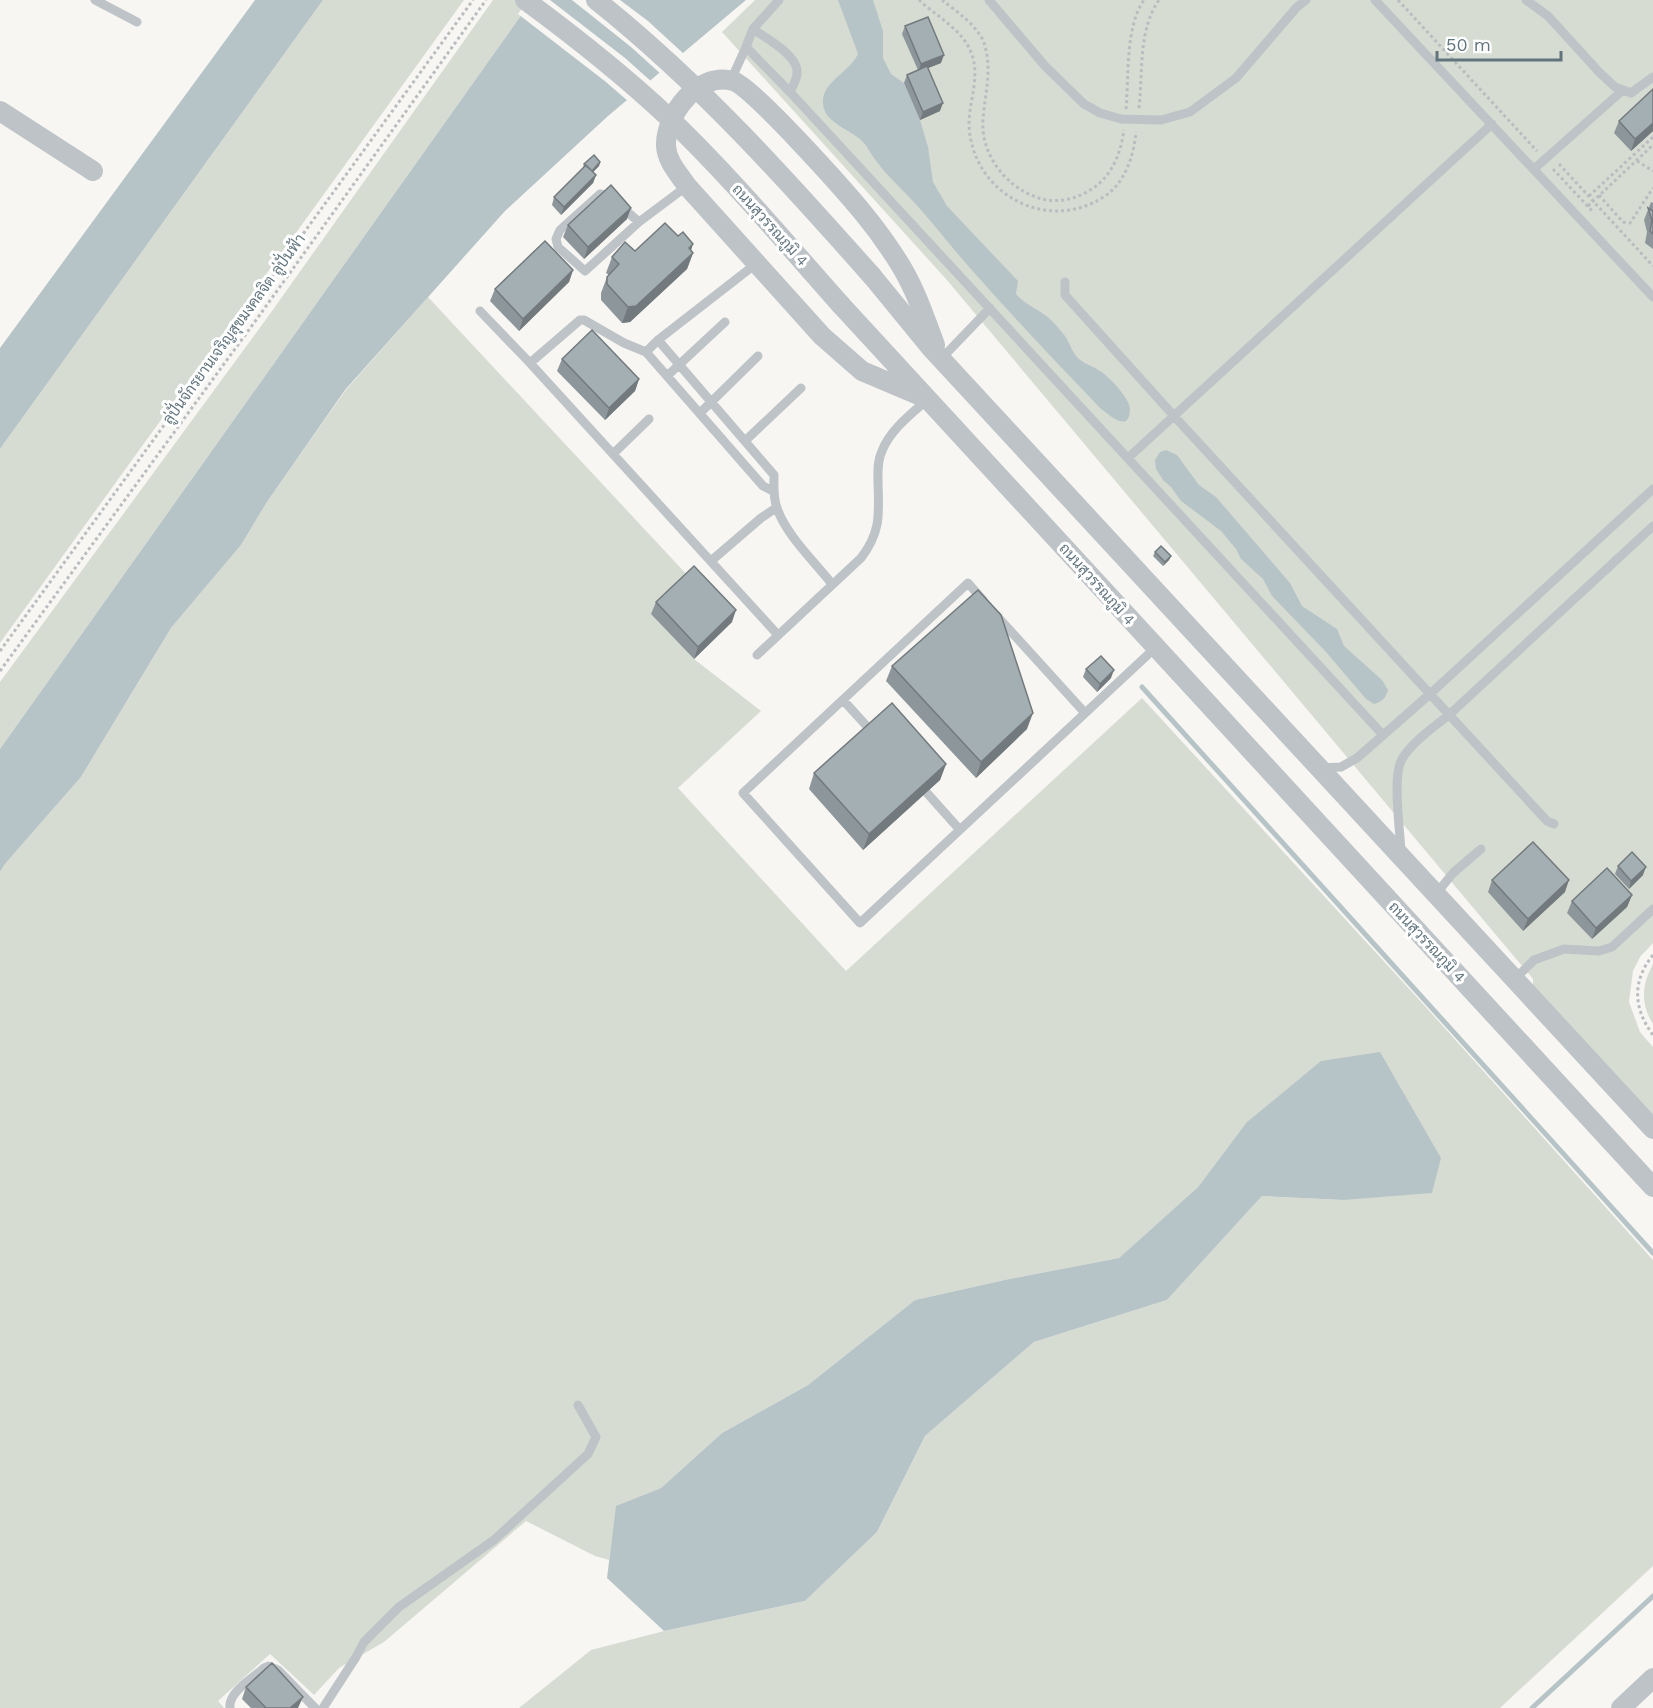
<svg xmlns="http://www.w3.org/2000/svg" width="1653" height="1708" font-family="'Work Sans',Sarabun,sans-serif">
<rect width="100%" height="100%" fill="#f7f6f3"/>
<path fill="#d7dcd3" d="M 323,0 L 464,0 L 0,643 L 0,449 Z
M 493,0 L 532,0 L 0,749 L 0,682 L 267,318 Z
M 755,0 L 1653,0 L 1653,943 L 1640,957 L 1633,971 L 1629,1002 L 1640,1032 L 1653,1047 L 1653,1122 L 1533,994 L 1533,979 L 946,279 L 722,32 Z
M 428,297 L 690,578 L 652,614 L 694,659 L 761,711 L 678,788 L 846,971 L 1142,698 L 1424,1005 L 1653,1260 L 1653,1566 L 1500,1708 L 519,1708 L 591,1650 L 664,1631 L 805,1601 L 877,1532 L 925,1436 L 1034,1342 L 1167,1300 L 1262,1196 L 1343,1200 L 1246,1123 L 1198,1187 L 1119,1258 L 1009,1279 L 915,1300 L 808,1385 L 722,1433 L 661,1488 L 617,1506 L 609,1560 L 595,1556 L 526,1521 L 384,1642 L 339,1668 L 314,1695 L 270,1654 L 218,1701 L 224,1708 L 0,1708 L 0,872 L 5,864 L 81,777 L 171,628 L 241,545 L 267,502 L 345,391 Z
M 1653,964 L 1653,1024 C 1640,1004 1642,984 1653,964 Z"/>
<path fill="#b7c4c7" d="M 255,0 L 323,0 L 0,449 L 0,348 Z
M 532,0 L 746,0 L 608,116 L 505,211 L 345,390 L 267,502 L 241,545 L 171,628 L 81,777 L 5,864 L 0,872 L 0,749 Z
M 838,0 L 873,0 L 883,31 L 883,58 L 891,74 L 904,83 L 920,120 L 928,147 L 933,182 L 947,206 L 1018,281 L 1016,294 C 1026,306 1042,310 1053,322 C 1057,326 1061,331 1065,336 C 1070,343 1072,353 1079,359 C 1086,365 1096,367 1103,373 C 1111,379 1131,400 1130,410 C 1129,434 1108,414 1100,408 C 1056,362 1012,316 970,268 C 953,249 937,228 920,209 C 903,189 880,171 867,147 C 857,130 825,126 823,104 C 821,82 849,73 858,54 Z
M 1166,450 L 1177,455 L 1199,485 L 1216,497 L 1290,583 L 1302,606 L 1337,629 L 1344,646 L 1382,680 L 1388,690 C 1386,698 1382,702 1374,704 L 1366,699 L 1326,652 L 1272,596 L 1263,579 L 1241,559 L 1236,549 L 1221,531 L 1181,501 L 1171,487 L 1163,480 L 1156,469 L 1155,460 L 1160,452 Z
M 1380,1052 L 1441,1158 L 1432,1193 L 1343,1200 L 1262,1196 L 1167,1300 L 1034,1342 L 925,1436 L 877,1532 L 805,1601 L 664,1631 L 607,1578 L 616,1506 L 661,1488 L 722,1433 L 808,1385 L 915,1300 L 1009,1279 L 1119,1258 L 1198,1187 L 1246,1123 L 1321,1061 Z"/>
<path fill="#f7f6f3" d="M 528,0 L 550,0 L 625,58 L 653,83 L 629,102 L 606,82 L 518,14 Z
M 572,0 L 620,0 L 648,21 L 685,55 L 662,75 L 631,47 Z"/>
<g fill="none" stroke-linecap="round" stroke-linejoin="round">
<path stroke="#b7c4c7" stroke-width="5" d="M 1142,687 L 1653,1253
M 1532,1708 L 1653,1596"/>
<path stroke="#babdbf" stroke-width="3" stroke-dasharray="3 3" stroke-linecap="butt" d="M 919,0 C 937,17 964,30 972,55 C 980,78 969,101 969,124 C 971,193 1047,235 1105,196 C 1125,183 1134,155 1136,132
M 942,0 C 957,12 980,27 985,46 C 992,71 985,94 983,119 C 980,153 1005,186 1036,197 C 1056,205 1079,199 1096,186 C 1114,172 1121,151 1124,130
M 1398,0 L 1537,151
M 1139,108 C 1143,72 1138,30 1159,0
M 1126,109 C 1129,77 1125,27 1144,0
M 1637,161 L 1653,171
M 1559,164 L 1653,266
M 1553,169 L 1594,213
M 1599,195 L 1623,222 L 1630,223 L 1653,188
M 1589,196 L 1653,137
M 1588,206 L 1653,145
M 0,651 L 473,0
M 0,671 L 259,316 L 486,0
M 1653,955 C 1632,981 1633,1008 1653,1035"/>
<path stroke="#bdc3c6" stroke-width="9" d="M 95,0 L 137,22
M 989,0 L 1045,66 L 1084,104 L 1100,113 L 1121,119 L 1161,120 L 1190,112 L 1236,78 L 1297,7 L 1306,0
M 1375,0 L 1653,297
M 1526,0 L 1548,16 L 1599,72 L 1615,87 L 1631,93 L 1653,77
M 753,29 L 779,0
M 746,47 L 753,29 C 766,38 799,56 797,73 C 797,79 793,86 790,92
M 731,80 L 746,47 L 790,92 L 1383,735
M 1534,169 L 1623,90
M 600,194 L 609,196 L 639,222 L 585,271 L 558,247 L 556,239 L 560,230 Z
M 639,222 L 687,186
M 757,263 L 658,340 L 646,352 L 763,486 L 773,491
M 1065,282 L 1065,295 L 1174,416 L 1547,821 L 1554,824
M 480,311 L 530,363 L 778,635
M 658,340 L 774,475 C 774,486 773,498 777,508 C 786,535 815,562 832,584
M 942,358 L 990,308
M 530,363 L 580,320 L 584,320 L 624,343 L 646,352
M 667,376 L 725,322
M 700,413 L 758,356
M 746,440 L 801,388
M 613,454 L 649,419
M 1128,458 L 1492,124
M 711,561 L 761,518 L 776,508
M 983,600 L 968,583 L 743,793 L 860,923 L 1155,648
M 996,615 L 1085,713
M 757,655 L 861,558 C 881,532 879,514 878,483 C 878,473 877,461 882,451 C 890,430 911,414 928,399
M 843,700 L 873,733
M 1321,768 L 1341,767 L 1357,758 L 1430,694 L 1653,489
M 919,784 L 960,830
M 1401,851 C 1400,830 1392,776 1402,759 C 1413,741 1433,728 1450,714 L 1653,526
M 1436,894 L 1453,873 L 1481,849
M 1515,979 L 1534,960 L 1564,949 L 1599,951 L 1612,947 L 1653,909
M 230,1708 C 228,1692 253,1678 264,1668 L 269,1666 L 278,1670 L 315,1708
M 323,1708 L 356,1657 L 364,1642 L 399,1607 L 494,1540 L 588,1454 L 596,1437 L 578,1405"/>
<path stroke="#bdc3c6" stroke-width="20" d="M 0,111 L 93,171
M 872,276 L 931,348 L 1653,1129
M 841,305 L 1653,1187
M 921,396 L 862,371 L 822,336 L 687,186 C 679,174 667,162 666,146 C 665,115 698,71 733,81 C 752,86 846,192 864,214 C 877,230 890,248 901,266 C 916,291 925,318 935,345
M 1621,1708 L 1653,1678"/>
<path stroke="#bdc3c6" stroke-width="20" d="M 525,0 C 574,36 622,74 667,116 C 729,175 784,241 841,305
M 596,0 C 699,82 785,178 872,276"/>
</g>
<path fill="#8d969a" d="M 905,26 L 941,63 L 928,68 L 940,111 L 920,120 L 904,83 L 907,75 L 918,70 L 902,34 Z
M 1619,121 L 1653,131 L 1631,151 L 1614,133 Z
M 600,162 L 599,166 L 593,172 L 596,175 L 593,183 L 561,215 L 552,205 L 554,197 L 583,168 L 584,164 Z
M 1651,202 L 1653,203 L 1653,249 L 1645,243 L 1647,232 L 1644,220 Z
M 627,219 L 584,259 L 563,237 L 568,225 Z
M 691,250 L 693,253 L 687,269 L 630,322 L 622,323 L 601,300 L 601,293 L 607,277 L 609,275 L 606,273 L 612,257 L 635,251 Z
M 573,270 L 569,282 L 519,331 L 490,301 L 495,289 Z
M 562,359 L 639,379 L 635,391 L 605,420 L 557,371 Z
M 1155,552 L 1171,556 L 1169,560 L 1163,566 L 1153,556 Z
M 656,602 L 732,622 L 694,659 L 651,614 Z
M 892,666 L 1027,729 L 976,778 L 886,681 Z
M 1086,669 L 1111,678 L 1097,692 L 1083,677 Z
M 946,764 L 940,780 L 863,850 L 809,789 L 814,773 Z
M 1618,866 L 1643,875 L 1629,889 L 1615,874 Z
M 1492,880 L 1565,892 L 1523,931 L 1488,892 Z
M 1632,895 L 1627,907 L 1592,939 L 1567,913 L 1572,901 Z
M 246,1687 L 298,1708 L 251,1708 L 242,1699 Z"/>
<path fill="#737a7d" d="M 944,55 L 941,63 L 918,72 L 921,64 Z
M 943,103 L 940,111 L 920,120 L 923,112 Z
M 1653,123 L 1653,131 L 1631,151 L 1635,139 Z
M 600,162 L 599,166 L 590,175 L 591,171 Z
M 596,175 L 593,183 L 561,215 L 564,207 Z
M 631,208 L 627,219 L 584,259 L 588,247 Z
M 693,244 L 689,257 L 693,253 L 687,269 L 630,322 L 622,323 L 628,307 Z
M 573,270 L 569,282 L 519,331 L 523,319 Z
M 639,379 L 635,391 L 605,420 L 609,408 Z
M 1171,556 L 1169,560 L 1163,566 L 1165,562 Z
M 736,610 L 732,622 L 694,659 L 698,647 Z
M 1114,670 L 1111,678 L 1097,692 L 1100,684 Z
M 1033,713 L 1027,729 L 976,778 L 981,762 Z
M 946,764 L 940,780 L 863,850 L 869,834 Z
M 1646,867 L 1643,875 L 1629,889 L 1631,881 Z
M 1569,880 L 1565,892 L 1523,931 L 1528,919 Z
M 1632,895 L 1627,907 L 1592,939 L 1596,928 Z
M 303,1697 L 298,1708 L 290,1708 Z"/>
<path fill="#a4afb3" stroke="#737a7d" stroke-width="1.5" d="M 928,17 L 944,55 L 921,64 L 905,26 Z
M 927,66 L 943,103 L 923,112 L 907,75 Z
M 1653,89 L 1653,123 L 1635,139 L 1619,121 Z
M 594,155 L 600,162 L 592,171 L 584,164 Z
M 586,165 L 596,175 L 564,207 L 554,197 Z
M 611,185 L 631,208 L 588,247 L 568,225 Z
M 1648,208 L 1653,211 L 1653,234 L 1650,231 L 1652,220 Z
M 665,223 L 678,236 L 683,232 L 693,244 L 689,248 L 693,253 L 636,306 L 628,307 L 607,284 L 607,277 L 619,264 L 612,257 L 625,242 L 635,251 Z
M 545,241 L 573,270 L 523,319 L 495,289 Z
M 592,330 L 639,379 L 609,408 L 562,359 Z
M 1161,546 L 1171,556 L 1165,562 L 1155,552 Z
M 694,566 L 736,610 L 698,647 L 656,602 Z
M 978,590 L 1001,615 L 1033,713 L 981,762 L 892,666 Z
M 1101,656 L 1114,670 L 1100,684 L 1086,669 Z
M 892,703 L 946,764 L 869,834 L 814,773 Z
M 1533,842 L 1569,880 L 1528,919 L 1492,880 Z
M 1632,852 L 1646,867 L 1631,881 L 1618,866 Z
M 1607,868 L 1632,895 L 1596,928 L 1572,901 Z
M 272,1663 L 303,1697 L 290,1708 L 266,1708 L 246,1687 Z"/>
<g text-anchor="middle" stroke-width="6" stroke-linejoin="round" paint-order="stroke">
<g font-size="15" fill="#62757e" stroke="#fff">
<text transform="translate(770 225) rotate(48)" y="5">ถนนสุวรรณภูมิ 4</text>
<text transform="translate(234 329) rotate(-54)" y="5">ลู่ปั่นจักรยานเจริญสุขมงคลจิต ลู่ปั่นฟ้า</text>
<text transform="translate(1097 584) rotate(48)" y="5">ถนนสุวรรณภูมิ 4</text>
<text transform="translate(1427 942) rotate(47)" y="5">ถนนสุวรรณภูมิ 4</text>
</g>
</g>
<path d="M1437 51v9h124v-9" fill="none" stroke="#62757e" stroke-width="3"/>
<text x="1446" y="51" font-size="18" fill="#62757e" stroke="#ffffff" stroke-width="4.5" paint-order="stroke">50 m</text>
</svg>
